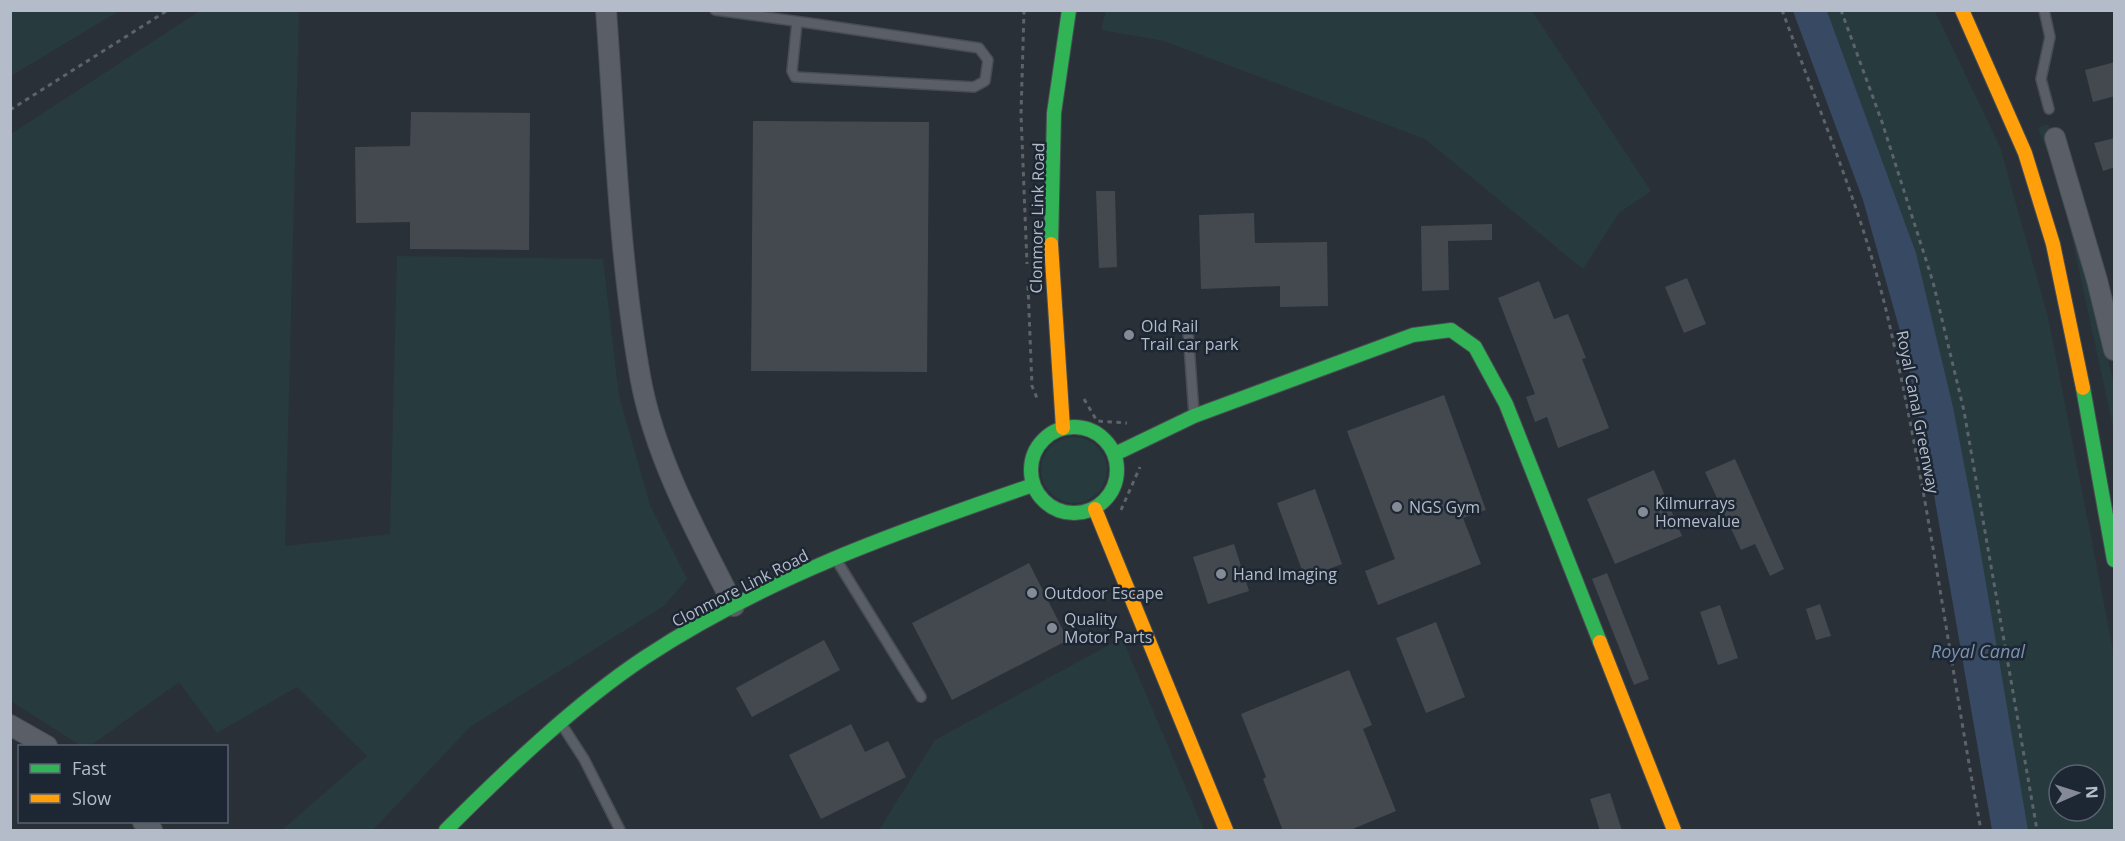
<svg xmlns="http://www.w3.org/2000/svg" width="2125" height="841" font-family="'Open Sans',sans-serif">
<rect width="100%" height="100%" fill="#2a3038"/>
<path fill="#273a3e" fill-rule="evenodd" d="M 11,10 L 119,10 L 119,11 L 11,76 Z
M 201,10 L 299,11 L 285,546 L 390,534 L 397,256 L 603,259 L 619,396 L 650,505 L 687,579 L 664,606 L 470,727 L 373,830 L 282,830 L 367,756 L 297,687 L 217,733 L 179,682 L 90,746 L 81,746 L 11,701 L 11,134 Z
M 1106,11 L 1532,11 L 1651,191 L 1619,213 L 1583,269 L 1425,139 L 1164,41 L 1101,30 Z
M 1827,11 L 1935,11 L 2000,147 L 2048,317 L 2114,655 L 2114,830 L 2028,830 L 1916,254 ZM 2059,775 L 2095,775 L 2095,811 L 2059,811 Z
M 2048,124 L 2114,383 L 2114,431 L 2061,188 L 2038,128 Z
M1041 470a33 33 0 1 1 66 0a33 33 0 1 1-66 0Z
M 1122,638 L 1204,830 L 879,830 L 935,740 Z"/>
<path fill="#384963" d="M 1793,11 L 1827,11 L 1916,253 L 1953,407 L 1977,531 L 2028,830 L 1992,830 L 1932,483 L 1904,345 L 1863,200 Z"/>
<path fill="#444950" d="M 2115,62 L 2115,96 L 2093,102 L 2085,70 Z
M 411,112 L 530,113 L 529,250 L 410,249 L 410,222 L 356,223 L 355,147 L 410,146 Z
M 753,121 L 929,122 L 927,372 L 751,371 Z
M 2115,138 L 2115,167 L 2103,171 L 2094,143 Z
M 1096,191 L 1115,191 L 1117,267 L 1099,268 Z
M 1254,213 L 1255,243 L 1327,242 L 1328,306 L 1280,307 L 1280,286 L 1201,289 L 1199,215 Z
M 1492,224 L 1492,240 L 1448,241 L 1449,290 L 1422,291 L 1421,226 Z
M 1687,278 L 1706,324 L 1684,333 L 1665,287 Z
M 1539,281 L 1554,319 L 1568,314 L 1586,358 L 1582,359 L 1609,428 L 1558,448 L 1547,417 L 1535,422 L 1526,397 L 1535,394 L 1498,298 Z
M 1444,395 L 1486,510 L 1463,518 L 1481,564 L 1378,605 L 1365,571 L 1395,559 L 1347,431 Z
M 1735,459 L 1784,569 L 1770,576 L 1755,544 L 1741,550 L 1705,472 Z
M 1654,470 L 1682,536 L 1615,564 L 1587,499 Z
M 1315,489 L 1342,564 L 1305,578 L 1277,503 Z
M 1234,544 L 1249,591 L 1208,604 L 1193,557 Z
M 1029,563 L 1068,640 L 952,700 L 912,623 Z
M 1607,573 L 1649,679 L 1634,685 L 1592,579 Z
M 1820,604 L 1831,636 L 1816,640 L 1806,609 Z
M 1720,605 L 1738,658 L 1718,665 L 1700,612 Z
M 1436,622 L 1465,697 L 1426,713 L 1396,638 Z
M 824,640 L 840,670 L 752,717 L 736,688 Z
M 1349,670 L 1372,725 L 1363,729 L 1396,811 L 1348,831 L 1283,831 L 1263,779 L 1266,777 L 1241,714 Z
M 851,724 L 865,752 L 888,741 L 906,777 L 821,819 L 789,755 Z
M 1610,793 L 1622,831 L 1600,831 L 1590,799 Z"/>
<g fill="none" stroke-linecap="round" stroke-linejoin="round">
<g stroke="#484c53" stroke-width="12">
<path id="lane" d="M 715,10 L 816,24 L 979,48 L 988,60 L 985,81 L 974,87 L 795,77 L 792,71 L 797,22
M 2044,10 L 2050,37 L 2041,79 L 2049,109
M 1188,331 L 1194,414
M 837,561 L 921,697
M 562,725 L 584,759 L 620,830"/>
</g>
<g stroke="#484c53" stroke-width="22">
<path id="street" d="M 606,10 C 615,131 619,262 641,381 C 656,460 698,535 734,606
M 2055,138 L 2097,280 L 2114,350
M 10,725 L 47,746
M 143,822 L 152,830"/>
</g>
<g stroke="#484c53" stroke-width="16">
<path id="fast" d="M 1051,244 L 1054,113 L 1069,10
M 2083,388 L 2114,560
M1031 470a43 43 0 1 1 86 0a43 43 0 1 1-86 0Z
M 1115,454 L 1194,416 L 1413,335 L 1451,330 L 1475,347 L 1506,404 L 1600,642
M 446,830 C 505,771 575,704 644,658 C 763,579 899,531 1033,485"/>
</g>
<g stroke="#484c53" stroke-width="16">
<path id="slow" d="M 1962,10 L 2025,153 L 2053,244 L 2083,388
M 1051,244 L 1063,428
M 1095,509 L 1226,830
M 1600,642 L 1674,830"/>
</g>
<path stroke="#5d636a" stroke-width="3" stroke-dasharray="4.5 4.5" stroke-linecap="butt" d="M 1024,10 L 1021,114 L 1027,264
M 1782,10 C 1819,110 1862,210 1887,314 C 1927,484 1949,659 1981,830
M 1841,10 L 1882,122 L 1933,282 L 1964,411 L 2037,830
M 10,110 L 168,10
M 1028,286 L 1032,386 L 1037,398
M 1084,399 L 1097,421 L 1127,423
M 1121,510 L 1140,467"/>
<use href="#lane" stroke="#5a5e66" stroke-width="9"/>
<use href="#street" stroke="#5a5e66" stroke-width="20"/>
<use href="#fast" stroke="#30b455" stroke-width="14"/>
<use href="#slow" stroke="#ff9f0a" stroke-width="14"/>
</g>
<g fill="#848b96" stroke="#1d2633" stroke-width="2">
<circle cx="1129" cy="335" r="6"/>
<circle cx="1397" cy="507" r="6"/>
<circle cx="1643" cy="512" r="6"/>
<circle cx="1221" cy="574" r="6"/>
<circle cx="1032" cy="593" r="6"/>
<circle cx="1052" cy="628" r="6"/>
</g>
<g text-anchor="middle" stroke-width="5" stroke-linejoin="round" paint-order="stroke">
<g font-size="16" fill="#b4bcc9" stroke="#1d2633">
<text transform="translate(1037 218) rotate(-89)" y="6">Clonmore Link Road</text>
<text transform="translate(1918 412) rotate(79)" y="6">Royal Canal Greenway</text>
<text transform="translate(740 588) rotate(-27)" y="6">Clonmore Link Road</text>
</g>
<g font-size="16" fill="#b4bcc9" stroke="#1d2633" text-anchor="start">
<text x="1141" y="332">Old Rail<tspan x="1141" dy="18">Trail car park</tspan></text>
<text x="1655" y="509">Kilmurrays<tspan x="1655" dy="18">Homevalue</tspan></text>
<text x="1409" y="513">NGS Gym</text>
<text x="1233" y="580">Hand Imaging</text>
<text x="1044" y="599">Outdoor Escape</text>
<text x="1064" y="625">Quality<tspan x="1064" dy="18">Motor Parts</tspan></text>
</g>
<g font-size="18" font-style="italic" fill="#7c92b1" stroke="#1d2633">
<text x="1978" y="658">Royal Canal</text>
</g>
</g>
<rect width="2125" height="841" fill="none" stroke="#b4bcc9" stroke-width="24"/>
<rect x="18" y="745" width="210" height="78" fill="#1d2633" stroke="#59626f" stroke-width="1.5"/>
<rect x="30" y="764" width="30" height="9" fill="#30b455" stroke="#59626f" stroke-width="1.5"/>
<text x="72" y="775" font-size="18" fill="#b4bcc9">Fast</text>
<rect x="30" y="794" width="30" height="9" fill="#ff9f0a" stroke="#59626f" stroke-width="1.5"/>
<text x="72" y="805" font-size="18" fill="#b4bcc9">Slow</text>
<g transform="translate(2077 793) rotate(87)"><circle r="28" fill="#1d2633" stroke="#59626f" stroke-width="1.5"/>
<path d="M0-4.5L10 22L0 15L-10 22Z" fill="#848b96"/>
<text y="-9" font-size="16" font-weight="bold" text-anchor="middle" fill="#b4bcc9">N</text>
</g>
</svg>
